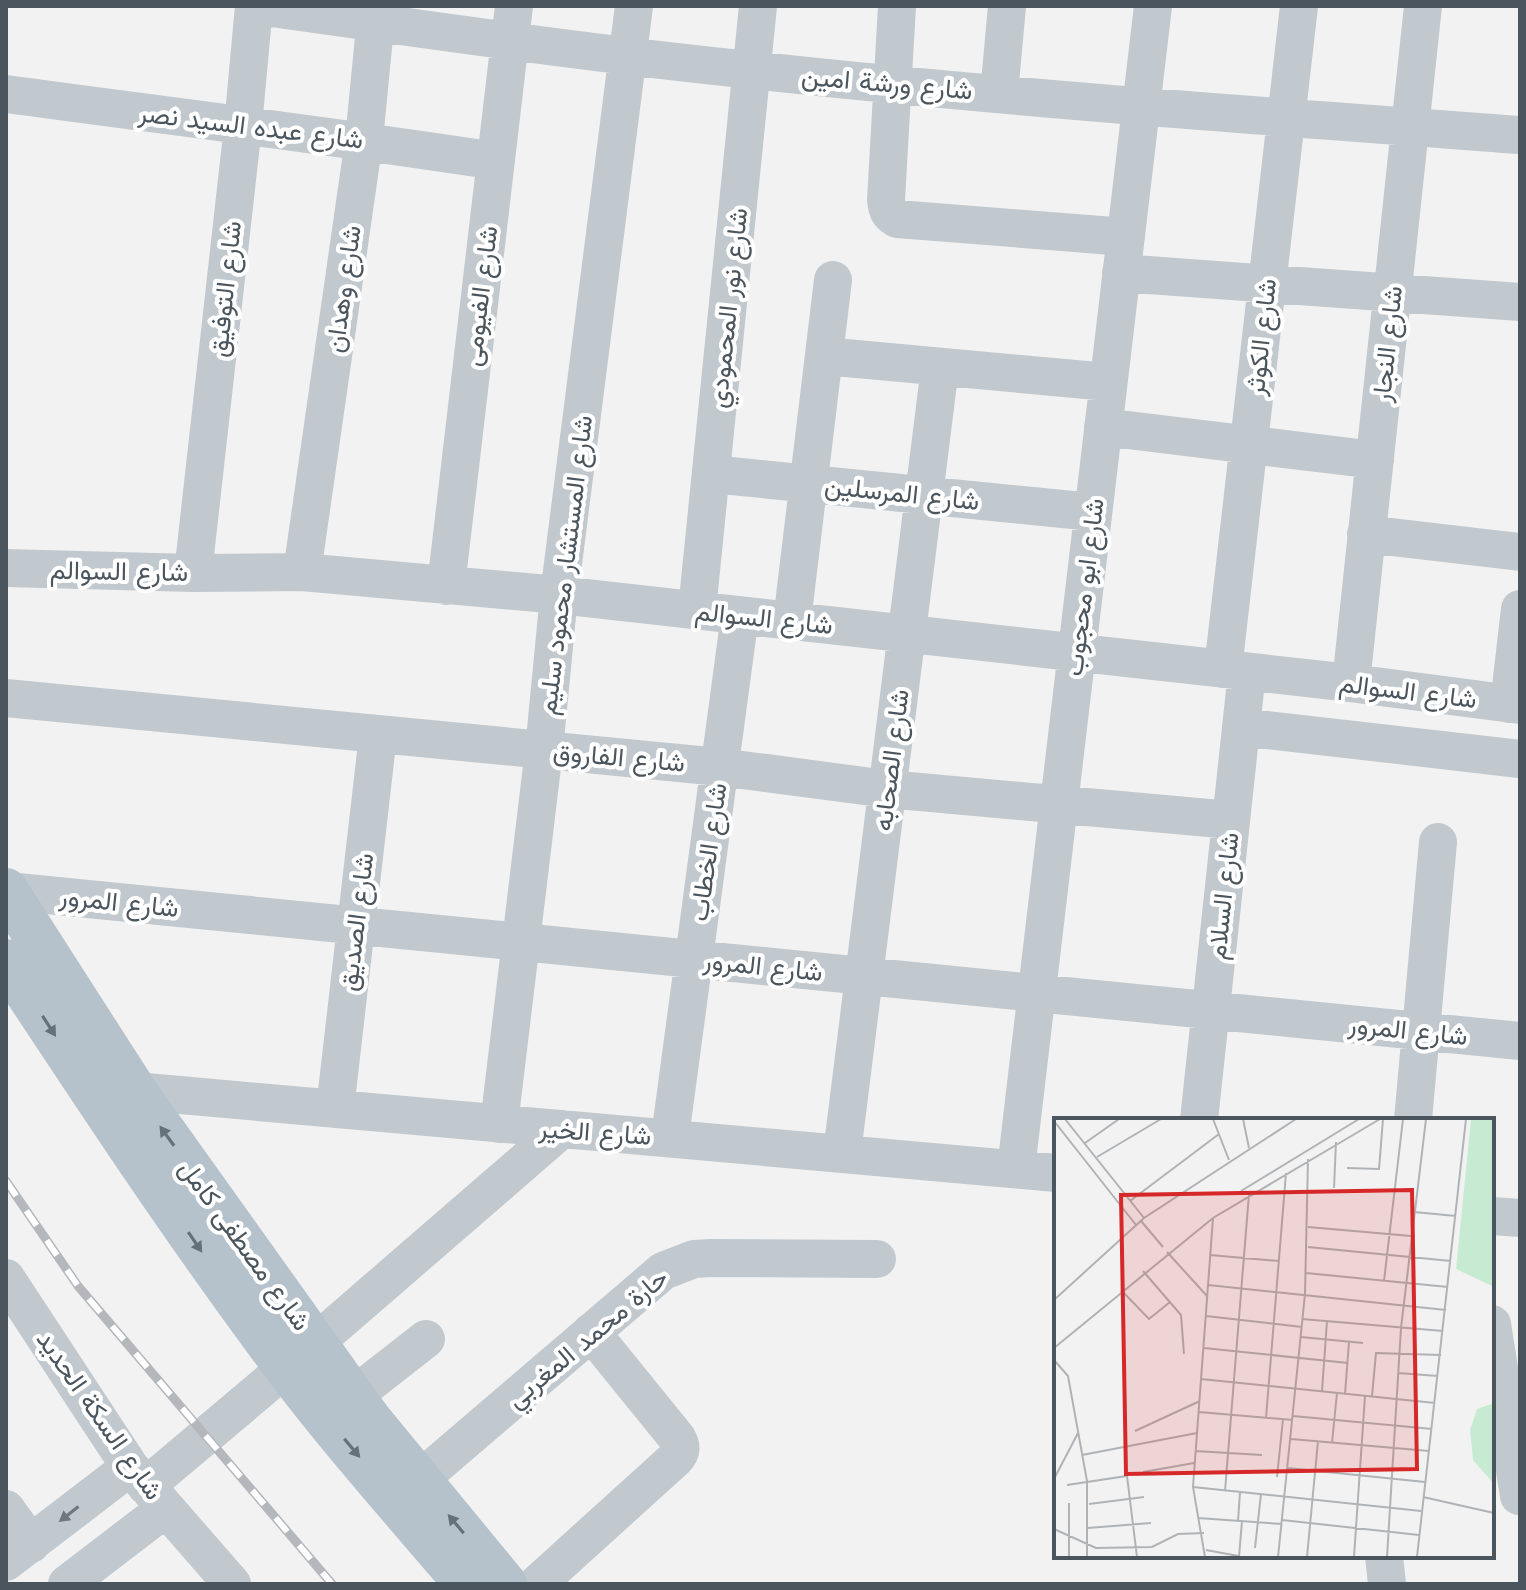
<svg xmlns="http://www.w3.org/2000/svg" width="1526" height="1590" font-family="'Work Sans',Vazirmatn,sans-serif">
<rect width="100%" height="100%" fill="#f3f2f2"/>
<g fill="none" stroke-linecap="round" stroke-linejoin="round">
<path stroke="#c1c9ce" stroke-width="38" d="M 257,6 C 422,29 586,53 751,70 C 1007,98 1263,116 1520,135
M 897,6 L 886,200 C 887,209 888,214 897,219 L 1126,237
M 6,94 C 169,116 333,136 496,161
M 999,94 L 1007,6
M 1121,273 L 1520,302
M 824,356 L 1108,382
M 1103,427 L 1375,460
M 711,474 L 1093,512
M 1366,534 L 1520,552
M 6,568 L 193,573 L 302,572 L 559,595 L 1351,683 L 1520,705
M 302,572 L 364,140 L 377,6
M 193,573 L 243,126 L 254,6
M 446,586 L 514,6
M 697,610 L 758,6
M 792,621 L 833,280
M 1223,669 L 1299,6
M 1351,683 L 1423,6
M 6,698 L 720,767 L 887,789 L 1231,820
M 1509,704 L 1520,609
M 1241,727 L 1520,759
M 7,891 L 1520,1041
M 135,1091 L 1056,1173
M 335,1109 L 378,735
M 1199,1120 L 1247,672
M 1413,1120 L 1438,842
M 499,1124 L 544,750 L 559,595 L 634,6
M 670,1137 L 740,615
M 842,1153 L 940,367
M 1016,1169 L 1153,6
M 1492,1216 L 1520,1218
M 6,1278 L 130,1467 L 232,1584
M 1492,1324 L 1519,1496
M 315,1343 L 562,1129
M 353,1396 L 426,1339
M 419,1480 L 663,1271 L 694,1259 L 711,1258 L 877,1259
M 146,1486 L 286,1368
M 6,1509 L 31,1544
M 1384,1556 L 1387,1584
M 6,1562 L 130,1467
M 67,1584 L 165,1509
M 537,1584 L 675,1459 C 682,1452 682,1446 677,1438 L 591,1332"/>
<path stroke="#b5c2cc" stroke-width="44" d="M 6,890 L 135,1091 L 370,1420 L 505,1584
M 6,961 C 96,1098 186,1234 284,1365 C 341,1441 405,1512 466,1584"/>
<g stroke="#b4b7bb" stroke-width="9">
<path id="rail" d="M 6,1181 L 78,1286 L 332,1584"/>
</g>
<use href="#rail" stroke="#fff" stroke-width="6" stroke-dasharray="18" stroke-linecap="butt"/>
</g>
<defs><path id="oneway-solid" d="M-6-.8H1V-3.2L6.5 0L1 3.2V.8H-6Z" transform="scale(2)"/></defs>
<g fill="#667079">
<use href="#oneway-solid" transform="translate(49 1026) rotate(57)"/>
<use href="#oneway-solid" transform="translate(167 1136) rotate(-126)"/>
<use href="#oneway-solid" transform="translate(195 1242) rotate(56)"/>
<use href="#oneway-solid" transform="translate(352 1448) rotate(50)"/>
<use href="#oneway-solid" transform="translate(456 1524) rotate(-130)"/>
</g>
<use fill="#6e787f" href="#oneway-solid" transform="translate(69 1514) rotate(142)"/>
<g text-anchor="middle" stroke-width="8" stroke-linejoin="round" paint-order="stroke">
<g font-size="26" fill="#4b555d" stroke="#fff">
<text transform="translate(887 83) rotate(5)" y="9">شارع ورشة امين</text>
<text transform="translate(251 126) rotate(7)" y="9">شارع عبده السيد نصر</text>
<text transform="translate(225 289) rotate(-84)" y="9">شارع التوفيق</text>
<text transform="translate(343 289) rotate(-82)" y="9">شارع وهدان</text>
<text transform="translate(480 296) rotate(-83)" y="9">شارع الفيومى</text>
<text transform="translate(728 308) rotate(-84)" y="9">شارع نور المحمودي</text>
<text transform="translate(1261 337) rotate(-84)" y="9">شارع الكوثر</text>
<text transform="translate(1387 344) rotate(-84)" y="9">شارع النجار</text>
<text transform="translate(902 493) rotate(6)" y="9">شارع المرسلين</text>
<text transform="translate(565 565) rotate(-83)" y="9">شارع المستشار محمود سليم</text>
<text transform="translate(119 571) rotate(1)" y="9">شارع السوالم</text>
<text transform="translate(1084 587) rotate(-83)" y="9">شارع ابو محجوب</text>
<text transform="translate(764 618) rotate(6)" y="9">شارع السوالم</text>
<text transform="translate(1408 691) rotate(7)" y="9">شارع السوالم</text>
<text transform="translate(619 757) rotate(5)" y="9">شارع الفاروق</text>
<text transform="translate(891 760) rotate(-83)" y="9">شارع الصحابه</text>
<text transform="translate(708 852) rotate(-82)" y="9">شارع الخطاب</text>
<text transform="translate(1223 896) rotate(-84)" y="9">شارع السلام</text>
<text transform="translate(119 902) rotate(6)" y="9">شارع المرور</text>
<text transform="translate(356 922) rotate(-83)" y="9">شارع الصديق</text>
<text transform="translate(763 966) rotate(6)" y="9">شارع المرور</text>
<text transform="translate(1408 1030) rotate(6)" y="9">شارع المرور</text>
<text transform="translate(595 1132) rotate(4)" y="9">شارع الخير</text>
<text transform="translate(245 1245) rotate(54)" y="9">شارع مصطفى كامل</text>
<text transform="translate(587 1338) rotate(-40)" y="9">حارة محمد المغربي</text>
<text transform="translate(100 1415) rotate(55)" y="9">شارع السكة الحديد</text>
</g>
</g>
<g transform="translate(1054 1118)">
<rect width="440" height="440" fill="#f3f2f2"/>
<path d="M 417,1 L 440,1 L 440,169 L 402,151 ZM 440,285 L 440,366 L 419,342 L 416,312 L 423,291 Z" fill="#c6ebd2"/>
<path fill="none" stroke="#b0b3b6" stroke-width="2" d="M 11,1 L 90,100M 159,1 L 175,42M 189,1 L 195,30M 0,3 L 82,107M 31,25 L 65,1M 43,39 L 107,1M 293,50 L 325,51 L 329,1M 280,70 L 282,24M 187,73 L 305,1M 76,83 L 165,16M 360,94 L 402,98M 87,103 L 109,129M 254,109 L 357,118M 254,129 L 397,143M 113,134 L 153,178M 156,137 L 225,143M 89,153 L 127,197 L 130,236M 252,155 L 394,169M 330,163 L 349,1M 154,167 L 392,192M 67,172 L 95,201 L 116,184M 0,182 L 90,100 L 242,1M 152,198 L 248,209M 248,201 L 389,213M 247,219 L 309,225M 0,230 L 159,100 L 326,1M 150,230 L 294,245M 0,242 L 14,258 L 33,363 L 33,439M 344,255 L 384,258M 147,261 L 381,285M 268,273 L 273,203M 291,276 L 295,224M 318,278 L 322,235 L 387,237M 145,294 L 239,302M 239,298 L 378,311M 212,300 L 232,55M 81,313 L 146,283M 237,321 L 375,333M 278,325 L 283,275M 141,333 L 208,337M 28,337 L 143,315M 234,350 L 371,364M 89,354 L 140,345M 1,359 L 24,315M 223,359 L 229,301M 13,367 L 73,358 L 83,439M 139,369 L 367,393M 171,373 L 195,76M 369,379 L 440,395M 35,386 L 90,379M 144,400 L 228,406M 228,402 L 365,417M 184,403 L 186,374M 34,410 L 97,405M 0,411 L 42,430 L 98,429 L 124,416 L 150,415M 201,430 L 207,376M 152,432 L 190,439M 15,439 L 15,385M 151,439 L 139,369 L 159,100M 185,439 L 188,403M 224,439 L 251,176 L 254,41M 253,439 L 264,323M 300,439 L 311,278M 333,439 L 347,210 L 372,1M 363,439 L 412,1"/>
<path fill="#d62828" fill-opacity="0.15" stroke="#d62828" stroke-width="4" d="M 358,72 L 363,351 L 72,356 L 67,77 Z"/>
<rect width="440" height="440" fill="none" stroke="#4b555d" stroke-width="4"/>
</g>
<rect width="1526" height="1590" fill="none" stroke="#4b555d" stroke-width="16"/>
</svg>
